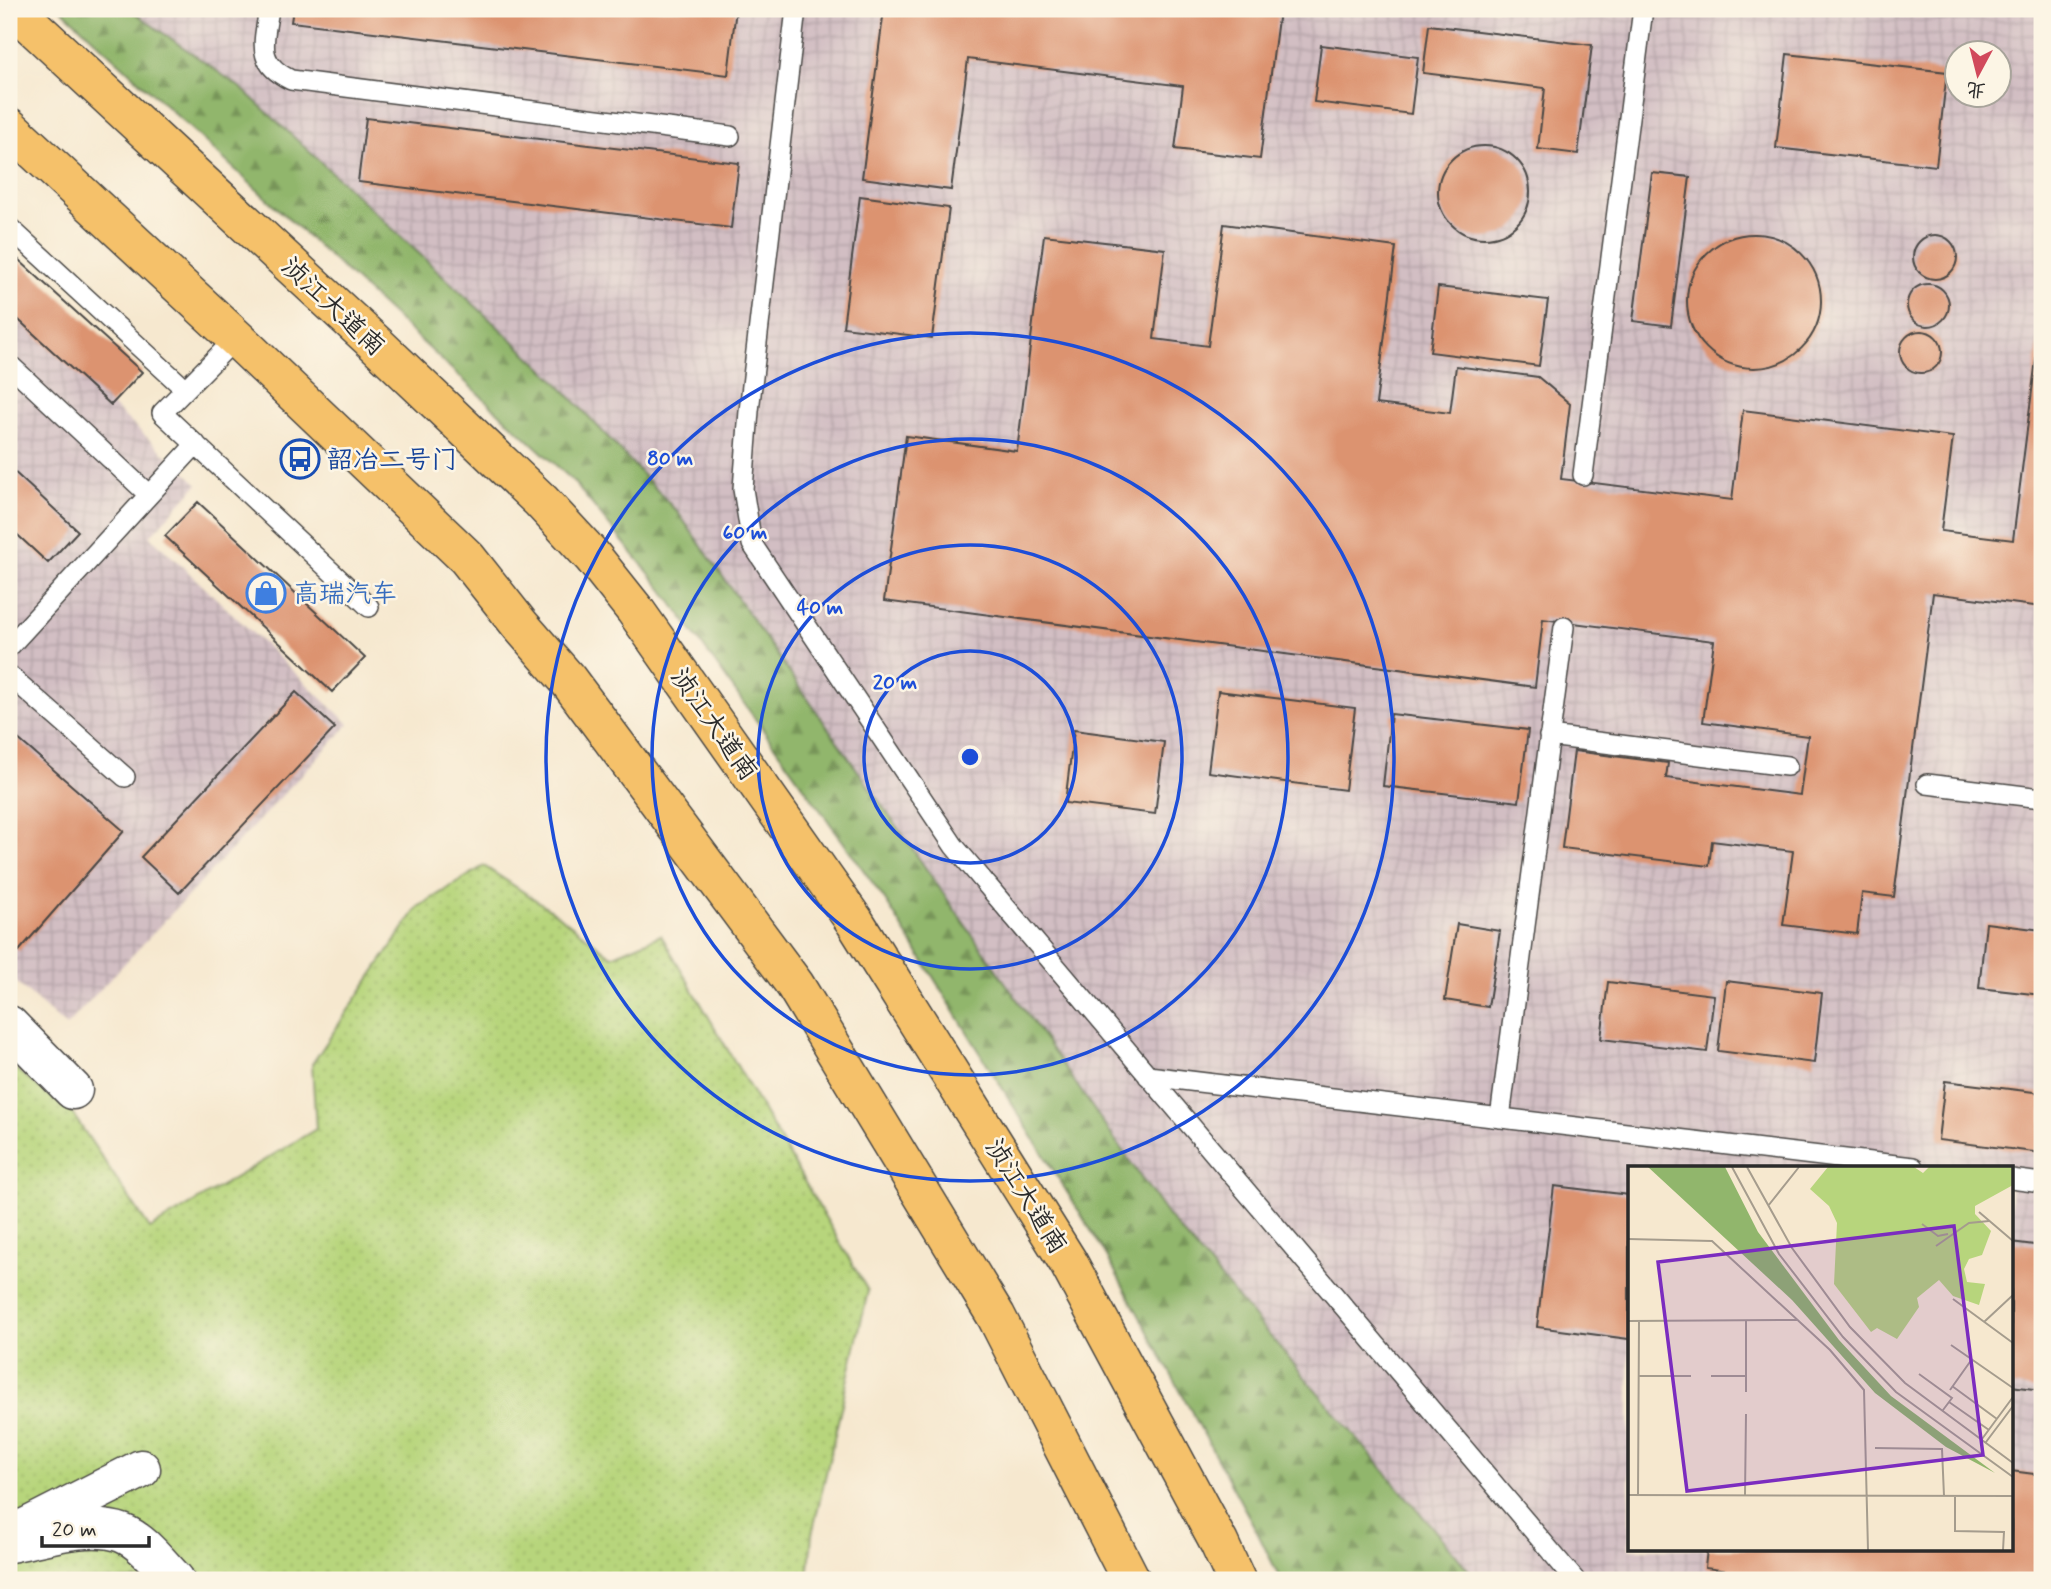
<svg xmlns="http://www.w3.org/2000/svg" width="2051" height="1589" font-family="Mynerve,'LXGW WenKai TC',sans-serif">
<defs>
<pattern id="industrial-grid" width="8" height="8" patternUnits="userSpaceOnUse" patternTransform="scale(1.75)"><rect width="8" height="8" fill="#d2bec3"/><path d="M0 4h8M4 0v8" fill="none" stroke="#b4a3a8"/></pattern>
<pattern id="green-dots" width="8" height="8" patternUnits="userSpaceOnUse" patternTransform="scale(1.75)"><rect width="8" height="8" fill="#b7d57c"/><path d="M2 2h.1M6 6h.1" fill="none" stroke="#9eb76b" stroke-width="1.8" stroke-linecap="round"/></pattern>
<pattern id="forest-firs" width="22" height="20" patternUnits="userSpaceOnUse" patternTransform="scale(1.75)"><rect width="22" height="20" fill="#91b66c"/><path d="M5 1l3.5 6h-7zM16 11l3.5 6h-7z" fill="#779459"/></pattern>
</defs>
<rect width="100%" height="100%" fill="#fcf5e5"/>
<filter id="ink" filterUnits="userSpaceOnUse"><feTurbulence type="fractalNoise" baseFrequency=".0143" numOctaves="2"/><feDisplacementMap in="SourceGraphic" scale="14" xChannelSelector="R" yChannelSelector="G"/><feConvolveMatrix kernelMatrix="1 2 1 2 8 2 1 2 1" color-interpolation-filters="sRGB"/></filter>
<filter id="wash" filterUnits="userSpaceOnUse"><feTurbulence type="fractalNoise" baseFrequency=".00686" numOctaves="4" result="noise"/><feDisplacementMap in="SourceGraphic" scale="28" xChannelSelector="R" yChannelSelector="G"/><feGaussianBlur stdDeviation="1.57" result="paint"/><feColorMatrix in="noise" values="0 0 0 0 0 0 0 0 0 0 0 0 0 0 0 0 0 1.4 0 .05"/><feComposite in="paint" operator="in"/></filter>
<g filter="url(#wash)">
<rect width="100%" height="100%" fill="#f6e8cf"/>
<path fill="url(#industrial-grid)" fill-rule="evenodd" d="M 129,9 L 2042,9 L 2042,1580 L 1477,1580 L 1168,1216 L 553,378 L 241,88 ZM 1956,52 L 1998,52 L 1998,94 L 1956,94 ZM 1629,1167 L 2011,1167 L 2011,1549 L 1629,1549 Z
M 9,311 L 198,484 L 150,536 L 349,724 L 66,1026 L 9,976 Z"/>
<path fill="url(#green-dots)" stroke="#718054" stroke-width="2" d="M 484,866 L 551,910 L 612,956 L 661,935 L 868,1291 L 812,1534 L 808,1580 L 9,1580 L 9,1064 L 72,1113 L 150,1229 L 316,1129 L 312,1064 L 418,907 Z"/>
<path fill="url(#forest-firs)" stroke="#5e704c" stroke-width="2" d="M 61,9 L 129,9 L 241,88 L 553,378 L 679,514 L 1168,1216 L 1477,1580 L 1281,1580 L 1255,1528 L 1105,1253 L 887,903 L 662,589 L 572,480 Z"/>
<g id="blocks">
<path fill="#dc9370" d="M 293,9 L 736,9 L 728,75 L 291,22 Z
M 884,9 L 1265,9 L 1279,11 L 1260,159 L 1175,149 L 1183,86 L 968,59 L 951,190 L 862,178 Z
M 1429,25 L 1592,45 L 1578,154 L 1538,149 L 1545,88 L 1423,73 Z
M 1321,45 L 1418,57 L 1411,114 L 1314,102 Z
M 1787,54 L 1947,72 L 1936,166 L 1776,148 Z
M 366,118 L 739,163 L 731,228 L 358,182 Z
M1438 192a46 46 0 1 1 92 0a46 46 0 1 1-92 0Z
M 1652,173 L 1690,177 L 1671,326 L 1633,321 Z
M 860,196 L 949,208 L 932,338 L 843,327 Z
M 1224,224 L 1396,247 L 1376,404 L 1450,413 L 1456,366 L 1538,377 L 1570,404 L 1561,479 L 1732,500 L 1743,410 L 1953,437 L 1941,531 L 2013,540 L 2041,320 L 2042,320 L 2042,607 L 1933,593 L 1894,897 L 1862,893 L 1857,934 L 1783,925 L 1793,851 L 1712,841 L 1709,866 L 1562,848 L 1574,751 L 1668,763 L 1666,778 L 1800,795 L 1808,736 L 1703,722 L 1714,641 L 1543,619 L 1535,687 L 884,601 L 906,436 L 1017,451 L 1044,235 L 1165,249 L 1154,339 L 1208,346 Z
M1687 301a67 67 0 1 1 134 0a67 67 0 1 1-134 0Z
M1913 257a22 22 0 1 1 44 0a22 22 0 1 1-44 0Z
M 9,251 L 142,372 L 111,405 L 9,311 Z
M1907 305a21 21 0 1 1 42 0a21 21 0 1 1-42 0Z
M 1438,287 L 1548,300 L 1539,366 L 1430,352 Z
M1900 352a21 21 0 1 1 42 0a21 21 0 1 1-42 0Z
M 9,467 L 78,531 L 48,563 L 9,527 Z
M 198,502 L 365,658 L 332,692 L 165,536 Z
M 1218,691 L 1355,708 L 1345,790 L 1208,772 Z
M 296,692 L 335,728 L 179,893 L 141,857 Z
M 1391,714 L 1528,730 L 1519,802 L 1383,786 Z
M 1074,730 L 1164,742 L 1155,814 L 1065,803 Z
M 9,731 L 124,831 L 19,951 L 9,943 Z
M 1986,923 L 2042,930 L 2042,995 L 1979,988 Z
M 1457,924 L 1500,931 L 1488,1007 L 1445,1000 Z
M 1726,981 L 1822,993 L 1814,1063 L 1718,1051 Z
M 1608,982 L 1714,995 L 1707,1052 L 1601,1039 Z
M 1945,1081 L 2042,1093 L 2042,1153 L 1938,1140 Z
M 1554,1186 L 1629,1195 L 1629,1339 L 1537,1327 Z
M 2011,1242 L 2042,1246 L 2042,1390 L 2011,1386 Z
M 2011,1471 L 2042,1475 L 2042,1580 L 1797,1580 L 1705,1568 L 1707,1549 L 2011,1549 Z"/>
</g>
</g>
<g filter="url(#ink)">
<use href="#blocks" fill-opacity="0" stroke="#494744" stroke-width="2"/>
<g fill="none" stroke-linecap="round" stroke-linejoin="round">
<g stroke="#494744" stroke-width="22">
<path id="lane" d="M 269,9 C 264,42 255,63 291,80 L 730,136
M 796,9 L 749,411 L 743,489 L 752,544 L 954,846 L 1575,1580
M 9,227 L 185,389
M 236,338 L 162,413 L 369,607
M 9,364 L 149,495
M 1583,475 L 1643,9
M 9,647 L 196,444
M 9,675 L 125,777
M 1549,736 L 1787,766
M 1927,784 L 2042,798
M 1148,1076 L 1913,1167
M 1500,1118 L 1564,627
M 2011,1179 L 2042,1183"/>
</g>
<g stroke="#494744" stroke-width="41">
<path id="street" d="M 9,1025 L 73,1090
M 27,1527 L 141,1469
M 9,1543 C 42,1537 90,1521 122,1533 C 143,1541 160,1565 175,1580"/>
</g>
<g stroke="#494744" stroke-width="41">
<path id="primary" d="M 14,9 L 375,343 L 541,501 L 592,556 L 635,610 L 855,922 L 1068,1262 L 1219,1543 L 1236,1580
M 9,127 L 236,338 L 467,558 L 520,625 L 568,680 L 795,985 L 996,1316 L 1131,1580"/>
</g>
<use href="#lane" stroke="#fff" stroke-width="19"/>
<use href="#street" stroke="#fff" stroke-width="38"/>
<use href="#primary" stroke="#f5c16b" stroke-width="38"/>
</g>
</g>
<g fill="none" stroke="#1d4ed8" stroke-width="3.5">
<circle cx="970" cy="757" r="106"/>
<circle cx="970" cy="757" r="212"/>
<circle cx="970" cy="757" r="318"/>
<circle cx="970" cy="757" r="424"/>
</g>
<defs>
<g id="bus-ring" transform="scale(2.0125)"><circle r="9.5" fill="#fcf5e5" stroke="#1a4fb4" stroke-width="1.5"/><path d="M-5-6H5V4H4V6H2V4H-2V6H-4V4H-5ZM-3.5-4V0h7V-4ZM-3.5 1.2v1.5H-2V1.2ZM2 1.2v1.5H3.5V1.2Z" fill="#1a4fb4"/></g>
<g id="shop-ring" transform="scale(2.0125)"><circle r="9.5" fill="#fcf5e5" stroke="#3f7fe0" stroke-width="1.5"/><path d="M-5-2.5h2.3a2.7 3.5 0 0 1 5.4 0H5L5.5 6h-11ZM-1.5-2.5h3a1.5 2.3 0 0 0-3 0Z" fill="#3f7fe0"/></g>
</defs>
<g fill-rule="evenodd">
<use href="#bus-ring" x="300" y="459"/>
<use href="#shop-ring" x="266" y="593"/>
</g>
<g text-anchor="middle" stroke-width="5" stroke-linejoin="round" paint-order="stroke">
<g font-size="26" fill="#2b2b2b" stroke="#fcf5e5">
<text transform="translate(334 306) rotate(43)" y="9">浈江大道南</text>
<text transform="translate(715 724) rotate(55)" y="9">浈江大道南</text>
<text transform="translate(1027 1196) rotate(58)" y="9">浈江大道南</text>
</g>
<g font-size="26" fill="#164399" stroke="#fcf5e5" text-anchor="start">
<text x="327" y="468">韶冶二号门</text>
</g>
<g font-size="26" fill="#366cbe" stroke="#fcf5e5" text-anchor="start">
<text x="293" y="602">高瑞汽车</text>
</g>
</g>
<g transform="translate(1628 1166)">
<rect width="385" height="385" fill="#f6e8cf"/>
<path d="M 200,1 L 286,1 L 295,7 L 301,1 L 385,1 L 385,19 L 347,40 L 347,48 L 363,65 L 354,89 L 341,93 L 336,103 L 339,116 L 357,118 L 351,139 L 325,130 L 311,114 L 289,132 L 291,141 L 269,173 L 249,162 L 243,166 L 206,118 L 209,57 L 201,40 L 182,23 Z" fill="#b7d57c"/>
<path d="M 20,1 L 97,1 L 130,66 L 211,174 L 263,230 L 367,307 L 318,281 L 247,227 L 164,134 Z" fill="#91b66c"/>
<path fill="none" stroke="#a59c8d" stroke-width="2" d="M 104,1 L 151,88 L 215,171 L 268,226 L 385,311M 119,1 L 164,82 L 222,161 L 277,217 L 385,297M 140,40 L 171,1M 351,46 L 385,75M 294,58 L 310,70 L 320,68M 0,73 L 84,75 L 202,184 L 236,224 L 240,384M 308,80 L 341,57 L 361,55M 325,133 L 385,177M 0,155 L 170,154M 356,156 L 385,129M 323,179 L 385,222M 291,208 L 324,232 L 315,244M 11,210 L 63,210M 83,210 L 118,210M 324,220 L 369,253M 322,224 L 344,193M 118,226 L 118,154M 321,236 L 361,264M 354,273 L 385,231M 358,276 L 385,240M 247,282 L 314,283 L 316,330M 0,329 L 385,330M 10,329 L 11,155M 117,329 L 118,248M 327,330 L 327,365 L 376,366 L 375,384"/>
<path fill="#7b2cbf" fill-opacity="0.15" stroke="#7b2cbf" stroke-width="3.5" d="M 326,60 L 355,289 L 59,325 L 30,96 Z"/>
<rect width="385" height="385" fill="none" stroke="#2b2b2b" stroke-width="3.5"/>
</g>
<circle cx="970" cy="757" r="10" fill="#1d4ed8" stroke="#fcf5e5" stroke-width="3.5"/>
<g font-size="21" text-anchor="middle" font-weight="bold" fill="#1d4ed8" stroke="#fcf5e5" stroke-width="5" stroke-linejoin="round" paint-order="stroke">
<text x="670" y="465">80 m</text>
<text x="745" y="539">60 m</text>
<text x="820" y="614">40 m</text>
<text x="895" y="689">20 m</text>
</g>
<rect width="2051" height="1589" fill="none" stroke="#fcf5e5" stroke-width="35"/>
<g transform="translate(1978 74) rotate(187)"><circle r="33" fill="#fcf5e5" stroke="#a8a49b" stroke-width="2"/>
<path d="M0-5L12 26L0 18L-12 26Z" fill="#d1495b"/>
<text y="-10" font-size="19" font-weight="bold" text-anchor="middle" fill="#2b2b2b">北</text>
</g>
<path d="M42 1536v10h107v-10" fill="none" stroke="#2b2b2b" stroke-width="3.5"/>
<text x="52" y="1536" font-size="21" fill="#2b2b2b" stroke="#fcf5e5" stroke-width="5" paint-order="stroke">20 m</text>
</svg>
